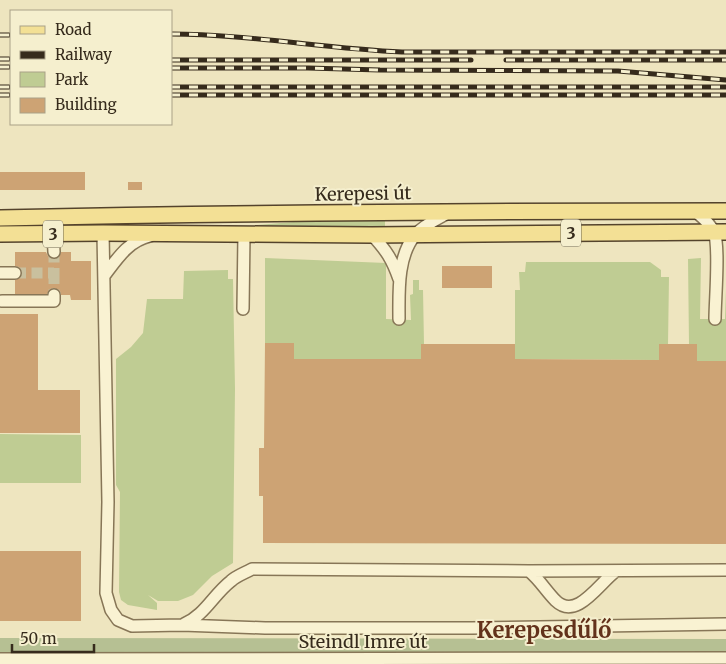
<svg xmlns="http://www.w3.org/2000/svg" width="726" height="664" font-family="Merriweather,serif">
<rect width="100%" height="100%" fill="#eee5bf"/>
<path fill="#bfcc93" d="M 385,219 L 385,228 L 257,225 L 318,220 Z
M 265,258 L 386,263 L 386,319 L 411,320 L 410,295 L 413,294 L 413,280 L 419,280 L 419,290 L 423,290 L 424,344 L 421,344 L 421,359 L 294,359 L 293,343 L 265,343 Z
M 701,258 L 700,319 L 725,319 L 726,289 L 726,361 L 697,361 L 689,344 L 688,259 Z
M 526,262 L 650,262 L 661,270 L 661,277 L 669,277 L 668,344 L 659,344 L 659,360 L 515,359 L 515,290 L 520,290 L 519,272 L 525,272 Z
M 228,270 L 228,279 L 233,279 L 235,389 L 233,563 L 212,576 L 193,595 L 178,601 L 158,601 L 148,595 L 157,603 L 157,610 L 128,605 L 121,600 L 119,592 L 120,492 L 116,485 L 116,359 L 131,347 L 143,333 L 147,299 L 183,299 L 184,271 Z
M 0,434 L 81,435 L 81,483 L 0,483 Z"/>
<path fill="#b6c093" d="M 0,638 L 726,639 L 726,664 L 0,664 Z"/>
<path fill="#cda374" d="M 0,172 L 85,172 L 85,190 L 0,190 Z
M 128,182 L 142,182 L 142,190 L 128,190 Z
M 15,252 L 46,252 L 48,256 L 54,259 L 58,258 L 61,252 L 71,252 L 71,261 L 91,261 L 91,300 L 71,300 L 70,295 L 61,295 L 60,291 L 54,288 L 50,289 L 47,294 L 15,294 L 15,280 L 21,277 L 22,273 L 19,267 L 15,266 Z
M 442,266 L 492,266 L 492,288 L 442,288 Z
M 0,314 L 38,314 L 38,390 L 80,390 L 80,433 L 0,433 Z
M 265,343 L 294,343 L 294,359 L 421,359 L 421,344 L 515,344 L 515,359 L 659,360 L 659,344 L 697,344 L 697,361 L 726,361 L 726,544 L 263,543 L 263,496 L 259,496 L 259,448 L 264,448 Z
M 0,551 L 81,551 L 81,621 L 0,621 Z"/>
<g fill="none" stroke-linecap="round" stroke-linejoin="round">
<path stroke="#c9c09e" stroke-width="11" stroke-dasharray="11 5.5" stroke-linecap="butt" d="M 15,273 L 54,273 L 54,252
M 54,273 L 54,295"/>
<g stroke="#877657" stroke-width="14">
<path id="minor" d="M 695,211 C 702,217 710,223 714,232 C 720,246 715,300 715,319
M 103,233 L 108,502 L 106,593 L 111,610 L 118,620 L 132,626 L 182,625 L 265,628 L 471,628 L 726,624
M 53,234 L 54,252
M 372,235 C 386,250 392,259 399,279
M 0,273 L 15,273
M 104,276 C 117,259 128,241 150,236
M 2,301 L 54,301 L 54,295
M 243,309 L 244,234
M 399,319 C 399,292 397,257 415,235 C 424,225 437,219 448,213
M 529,571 C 540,580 546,591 556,601 C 577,621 600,582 616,571
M 184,624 C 205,615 213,595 231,581 C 236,576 245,573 252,569 L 529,571 L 726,570
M 0,659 L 726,658"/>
</g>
<g stroke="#54432c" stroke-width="18">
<path id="major" d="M 0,218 C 242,213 484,211 726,211
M 0,234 L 103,233 L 372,235 L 726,232"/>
</g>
<use href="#minor" stroke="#f9f2d2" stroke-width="11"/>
<use href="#major" stroke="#f3e095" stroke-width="15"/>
<g stroke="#362b1c" stroke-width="5">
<path id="rail" d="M 171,34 C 249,34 325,49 402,52 L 726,52
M 0,35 L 11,35
M 0,59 L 11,59
M 171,60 L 471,60
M 506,60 L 726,60
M 0,67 L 11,67
M 171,68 L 308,68 L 380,70 L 618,71 L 726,80
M 0,87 L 11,87
M 171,87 L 726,87
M 0,95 L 11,95
M 171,95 L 726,95"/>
</g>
<use href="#rail" stroke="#f5efce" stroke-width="3" stroke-dasharray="9" stroke-linecap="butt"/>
</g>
<g text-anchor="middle" stroke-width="4" stroke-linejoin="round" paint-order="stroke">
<g fill="#f5efce" stroke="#6f6651" stroke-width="1">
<rect x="561" y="219.5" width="20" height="27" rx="4"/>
<rect x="43" y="220.5" width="20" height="27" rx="4"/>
</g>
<g font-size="16" font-weight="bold" fill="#362b1c">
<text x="571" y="239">3</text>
<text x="53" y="240">3</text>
</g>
<g font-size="18" fill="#362b1c" stroke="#f5efce">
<text transform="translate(363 194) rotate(-1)" y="6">Kerepesi út</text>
<text x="363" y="648">Steindl Imre út</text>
</g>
<g font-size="22" font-weight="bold" fill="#63321b" stroke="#f5efce">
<text x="544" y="638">Kerepesdűlő</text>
</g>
</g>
<rect x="10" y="10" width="162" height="115" fill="#f5efce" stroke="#a9a187"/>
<rect x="20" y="26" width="25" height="8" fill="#f3e095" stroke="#a9a187"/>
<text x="55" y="35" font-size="15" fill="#362b1c">Road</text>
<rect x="20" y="51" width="25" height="8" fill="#362b1c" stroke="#a9a187"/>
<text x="55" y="60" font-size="15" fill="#362b1c">Railway</text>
<rect x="20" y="72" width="25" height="15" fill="#bfcc93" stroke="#a9a187"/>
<text x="55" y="85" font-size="15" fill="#362b1c">Park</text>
<rect x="20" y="98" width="25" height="15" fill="#cda374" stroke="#a9a187"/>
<text x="55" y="110" font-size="15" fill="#362b1c">Building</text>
<path d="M12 644v8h82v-8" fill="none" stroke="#362b1c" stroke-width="2.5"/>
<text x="20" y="644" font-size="15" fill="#362b1c" stroke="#f5efce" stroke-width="4" paint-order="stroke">50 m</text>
</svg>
